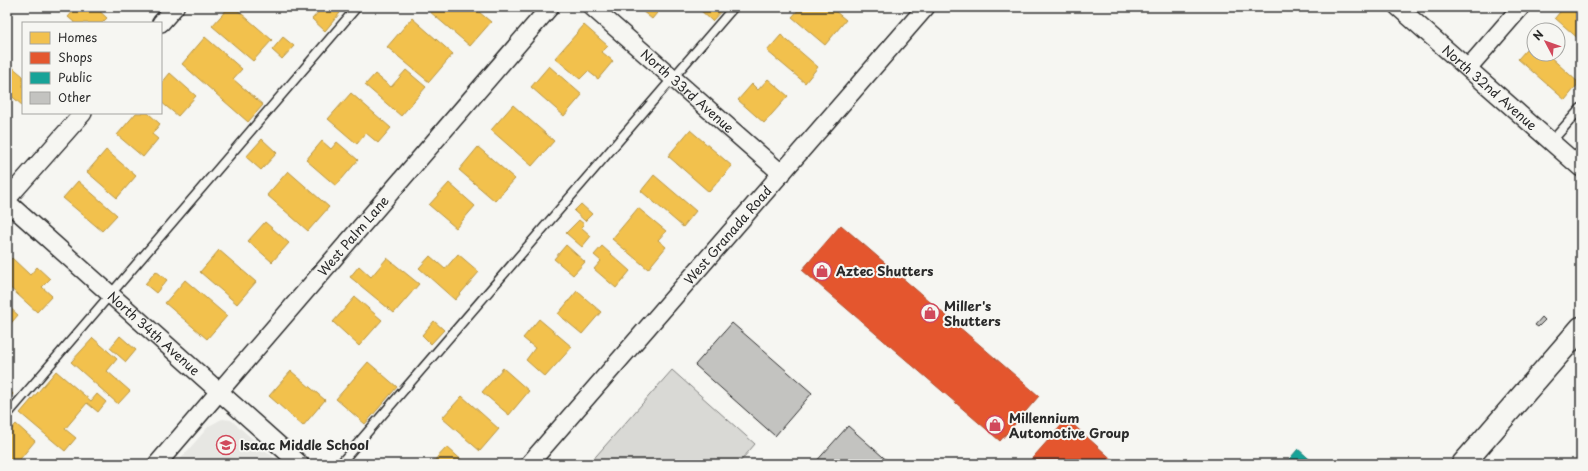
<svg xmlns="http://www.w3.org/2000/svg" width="1588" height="471" font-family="'Playpen Sans',sans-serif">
<rect width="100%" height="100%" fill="#f6f6f2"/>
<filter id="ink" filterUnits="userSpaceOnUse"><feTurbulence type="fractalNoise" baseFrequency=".025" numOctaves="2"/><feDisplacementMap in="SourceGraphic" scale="8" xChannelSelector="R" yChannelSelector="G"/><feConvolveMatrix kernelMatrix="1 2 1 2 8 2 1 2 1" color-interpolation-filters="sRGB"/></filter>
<g filter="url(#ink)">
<path fill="#e7e7e3" d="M 222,419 L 231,420 L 281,464 L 176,464 L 209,426 Z"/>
<path fill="#d9d9d5" stroke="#828280" d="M 672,370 L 755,444 L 738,464 L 589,464 Z"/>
<path fill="#f2c14e" stroke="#b69444" d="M 77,7 L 95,7 L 107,18 L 102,23 L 75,23 L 68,17 Z
M 229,7 L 234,7 L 272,40 L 253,61 L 212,26 Z
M 323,7 L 333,7 L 340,13 L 325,31 L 312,19 Z
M 432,7 L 473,7 L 491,22 L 470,46 L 429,11 Z
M 637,7 L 662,7 L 652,19 Z
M 697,7 L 725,7 L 712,21 Z
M 801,7 L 830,7 L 846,20 L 825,45 L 792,17 Z
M 1564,7 L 1574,7 L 1581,13 L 1581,41 L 1555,18 Z
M 412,18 L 453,54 L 429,82 L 387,47 Z
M 584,25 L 608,46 L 602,52 L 613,61 L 598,79 L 588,71 L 580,79 L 555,58 Z
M 781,35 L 818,67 L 805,83 L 767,51 Z
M 205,37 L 242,69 L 233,79 L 263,105 L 248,122 L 182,64 Z
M 283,37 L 294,46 L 282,59 L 272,50 Z
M 1533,42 L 1534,54 L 1547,54 L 1579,83 L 1565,100 L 1518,59 Z
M 11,66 L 23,76 L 23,106 L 7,92 L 7,71 Z
M 549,66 L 582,95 L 564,116 L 531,87 Z
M 406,70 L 426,87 L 401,116 L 365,85 L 375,74 L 391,87 Z
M 170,73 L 196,96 L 178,116 L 161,102 L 161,84 Z
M 768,79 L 788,96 L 764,123 L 738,100 L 752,84 L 758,90 Z
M 351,93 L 391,128 L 378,143 L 366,133 L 357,144 L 328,119 Z
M 513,105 L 554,141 L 532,166 L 491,130 Z
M 136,113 L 148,113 L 160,124 L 152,134 L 158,139 L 143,157 L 117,135 Z
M 7,121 L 12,125 L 7,130 Z
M 690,130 L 732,166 L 709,192 L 668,156 Z
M 262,139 L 277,153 L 261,170 L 246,157 Z
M 322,141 L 331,149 L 337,142 L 358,160 L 336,186 L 306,160 Z
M 478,147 L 515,179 L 495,201 L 459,170 Z
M 106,150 L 136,176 L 117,198 L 87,172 Z
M 288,171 L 329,207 L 308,231 L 267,195 Z
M 654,175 L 696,211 L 683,227 L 641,191 Z
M 78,181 L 117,215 L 102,231 L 63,198 Z
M 449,183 L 475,206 L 456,228 L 429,205 Z
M 581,204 L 592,214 L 585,221 L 574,211 Z
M 638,208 L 666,231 L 658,240 L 666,247 L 648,269 L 612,239 Z
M 579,220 L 584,224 L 581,227 L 591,236 L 582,247 L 566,233 Z
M 265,222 L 289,243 L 272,262 L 248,241 Z
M 566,245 L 585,262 L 573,275 L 554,259 Z
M 602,246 L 630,271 L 616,288 L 594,269 L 601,261 L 594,255 Z
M 219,250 L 256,282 L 237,304 L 200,272 Z
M 458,254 L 479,272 L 455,300 L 419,268 L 430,256 L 445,269 Z
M 12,258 L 30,275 L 37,267 L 50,279 L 42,287 L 52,296 L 37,312 L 7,285 L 7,263 Z
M 387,258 L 419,284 L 394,313 L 350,277 L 359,266 L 371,277 Z
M 156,271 L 167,280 L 156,293 L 145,284 Z
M 185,280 L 227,316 L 207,339 L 165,303 Z
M 577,291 L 601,312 L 582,334 L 558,314 Z
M 355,297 L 382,320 L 359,346 L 333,322 Z
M 7,305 L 18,315 L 7,328 Z
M 539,319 L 572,347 L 545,377 L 526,360 L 535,348 L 523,338 Z
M 434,321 L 444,330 L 431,344 L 422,335 Z
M 120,336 L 136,350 L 126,362 L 110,348 Z
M 93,338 L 117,359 L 107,371 L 130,391 L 118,404 L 71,362 Z
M 368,362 L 397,387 L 365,424 L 336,399 Z
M 503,368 L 529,391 L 509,415 L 482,392 Z
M 56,371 L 91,401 L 97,394 L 106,402 L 98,412 L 87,403 L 65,429 L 76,438 L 65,451 L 20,413 Z
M 291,371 L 325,400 L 303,426 L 269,396 Z
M 7,388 L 13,394 L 7,401 Z
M 462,396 L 499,429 L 480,451 L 442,418 Z
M 16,424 L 35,441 L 16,464 L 7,464 L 7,434 Z
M 447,447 L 466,464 L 431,464 Z"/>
<path fill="#e4572e" stroke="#ac4a2d" d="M 841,225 L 1039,396 L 1000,441 L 802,270 Z
M 1067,419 L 1117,464 L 1027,464 Z"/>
<path fill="#17a398" stroke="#1d7f77" d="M 1298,449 L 1315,464 L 1285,464 Z"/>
<path fill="#c3c3c0" stroke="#2b2b2b" d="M 1542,317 L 1545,320 L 1538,327 L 1535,325 Z
M 732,323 L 812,393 L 775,436 L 695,365 Z
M 848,426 L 891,464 L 814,464 Z"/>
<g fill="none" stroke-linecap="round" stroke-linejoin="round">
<g stroke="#2b2b2b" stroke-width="11">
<path id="service" d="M 1551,142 L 1581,108
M 7,415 L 357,7
M 340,464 L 734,7"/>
</g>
<g stroke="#2b2b2b" stroke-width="20">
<g id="minor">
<path id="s1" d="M 592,7 L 782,174"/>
<path id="s2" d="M 1398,7 L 1581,168"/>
<path d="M 161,23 L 175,7"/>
<path d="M 1468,68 L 1521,7"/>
<path d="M 7,199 L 83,113"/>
<path id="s3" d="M 7,202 L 300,464"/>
<path id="s4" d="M 157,464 L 550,7"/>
<path id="s5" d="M 529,464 L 926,7"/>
</g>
</g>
<g stroke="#2b2b2b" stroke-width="25">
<path id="primary" d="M 1463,464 L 1581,328"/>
</g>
<use href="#service" stroke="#f6f6f2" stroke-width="8"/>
<use href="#minor" stroke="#f6f6f2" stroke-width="17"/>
<use href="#primary" stroke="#f6f6f2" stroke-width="22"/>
</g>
</g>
<defs>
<g id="shop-ring" transform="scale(1)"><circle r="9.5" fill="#f6f6f2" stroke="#d1495b" stroke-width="1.5"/><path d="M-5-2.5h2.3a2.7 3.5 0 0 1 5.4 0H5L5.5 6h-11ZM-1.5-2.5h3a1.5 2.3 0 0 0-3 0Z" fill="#d1495b"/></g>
<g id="school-ring" transform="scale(1)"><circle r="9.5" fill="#f6f6f2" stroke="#d1495b" stroke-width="1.5"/><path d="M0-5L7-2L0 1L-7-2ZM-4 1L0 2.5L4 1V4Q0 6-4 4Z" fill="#d1495b"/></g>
</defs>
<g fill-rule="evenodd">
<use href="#shop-ring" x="822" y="271"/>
<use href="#shop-ring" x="930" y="313"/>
<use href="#shop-ring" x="995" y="425"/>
<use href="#school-ring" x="226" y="445"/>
</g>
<g text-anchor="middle" stroke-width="4" stroke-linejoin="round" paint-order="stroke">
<g font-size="13" fill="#2b2b2b" stroke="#f6f6f2">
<text dy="5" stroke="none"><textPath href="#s2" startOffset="122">North 32nd Avenue</textPath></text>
<text dy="5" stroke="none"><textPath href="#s1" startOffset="127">North 33rd Avenue</textPath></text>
<text dy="5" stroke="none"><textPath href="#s4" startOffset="301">West Palm Lane</textPath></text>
<text dy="5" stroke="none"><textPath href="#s5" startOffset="303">West Granada Road</textPath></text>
<text dy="5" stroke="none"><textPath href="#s3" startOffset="197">North 34th Avenue</textPath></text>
</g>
<g font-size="13" font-weight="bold" fill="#2b2b2b" stroke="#f6f6f2" text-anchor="start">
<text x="836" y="276">Aztec Shutters</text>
<text x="944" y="311">Miller's<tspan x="944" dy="15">Shutters</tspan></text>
<text x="1009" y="423">Millennium<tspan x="1009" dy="15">Automotive Group</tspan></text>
<text x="240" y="450">Isaac Middle School</text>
</g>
</g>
<rect width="1588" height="471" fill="none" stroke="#f6f6f2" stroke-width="24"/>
<rect x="12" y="12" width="1564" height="447" fill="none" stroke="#2b2b2b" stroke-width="1.5" filter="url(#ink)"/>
<rect x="22" y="22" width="140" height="92" fill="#f6f6f2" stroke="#a5a5a2"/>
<rect x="30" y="32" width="20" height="12" fill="#f2c14e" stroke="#a5a5a2"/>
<text x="58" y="42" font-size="12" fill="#2b2b2b">Homes</text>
<rect x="30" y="52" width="20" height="12" fill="#e4572e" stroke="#a5a5a2"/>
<text x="58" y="62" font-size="12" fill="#2b2b2b">Shops</text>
<rect x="30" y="72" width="20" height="12" fill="#17a398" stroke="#a5a5a2"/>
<text x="58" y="82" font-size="12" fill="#2b2b2b">Public</text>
<rect x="30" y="92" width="20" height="12" fill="#c3c3c0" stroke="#a5a5a2"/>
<text x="58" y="102" font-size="12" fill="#2b2b2b">Other</text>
<g transform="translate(1546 42) rotate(311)"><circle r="19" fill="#f6f6f2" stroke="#a5a5a2"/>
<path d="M0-3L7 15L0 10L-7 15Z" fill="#d1495b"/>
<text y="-6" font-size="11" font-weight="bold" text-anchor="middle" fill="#2b2b2b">N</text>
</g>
</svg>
